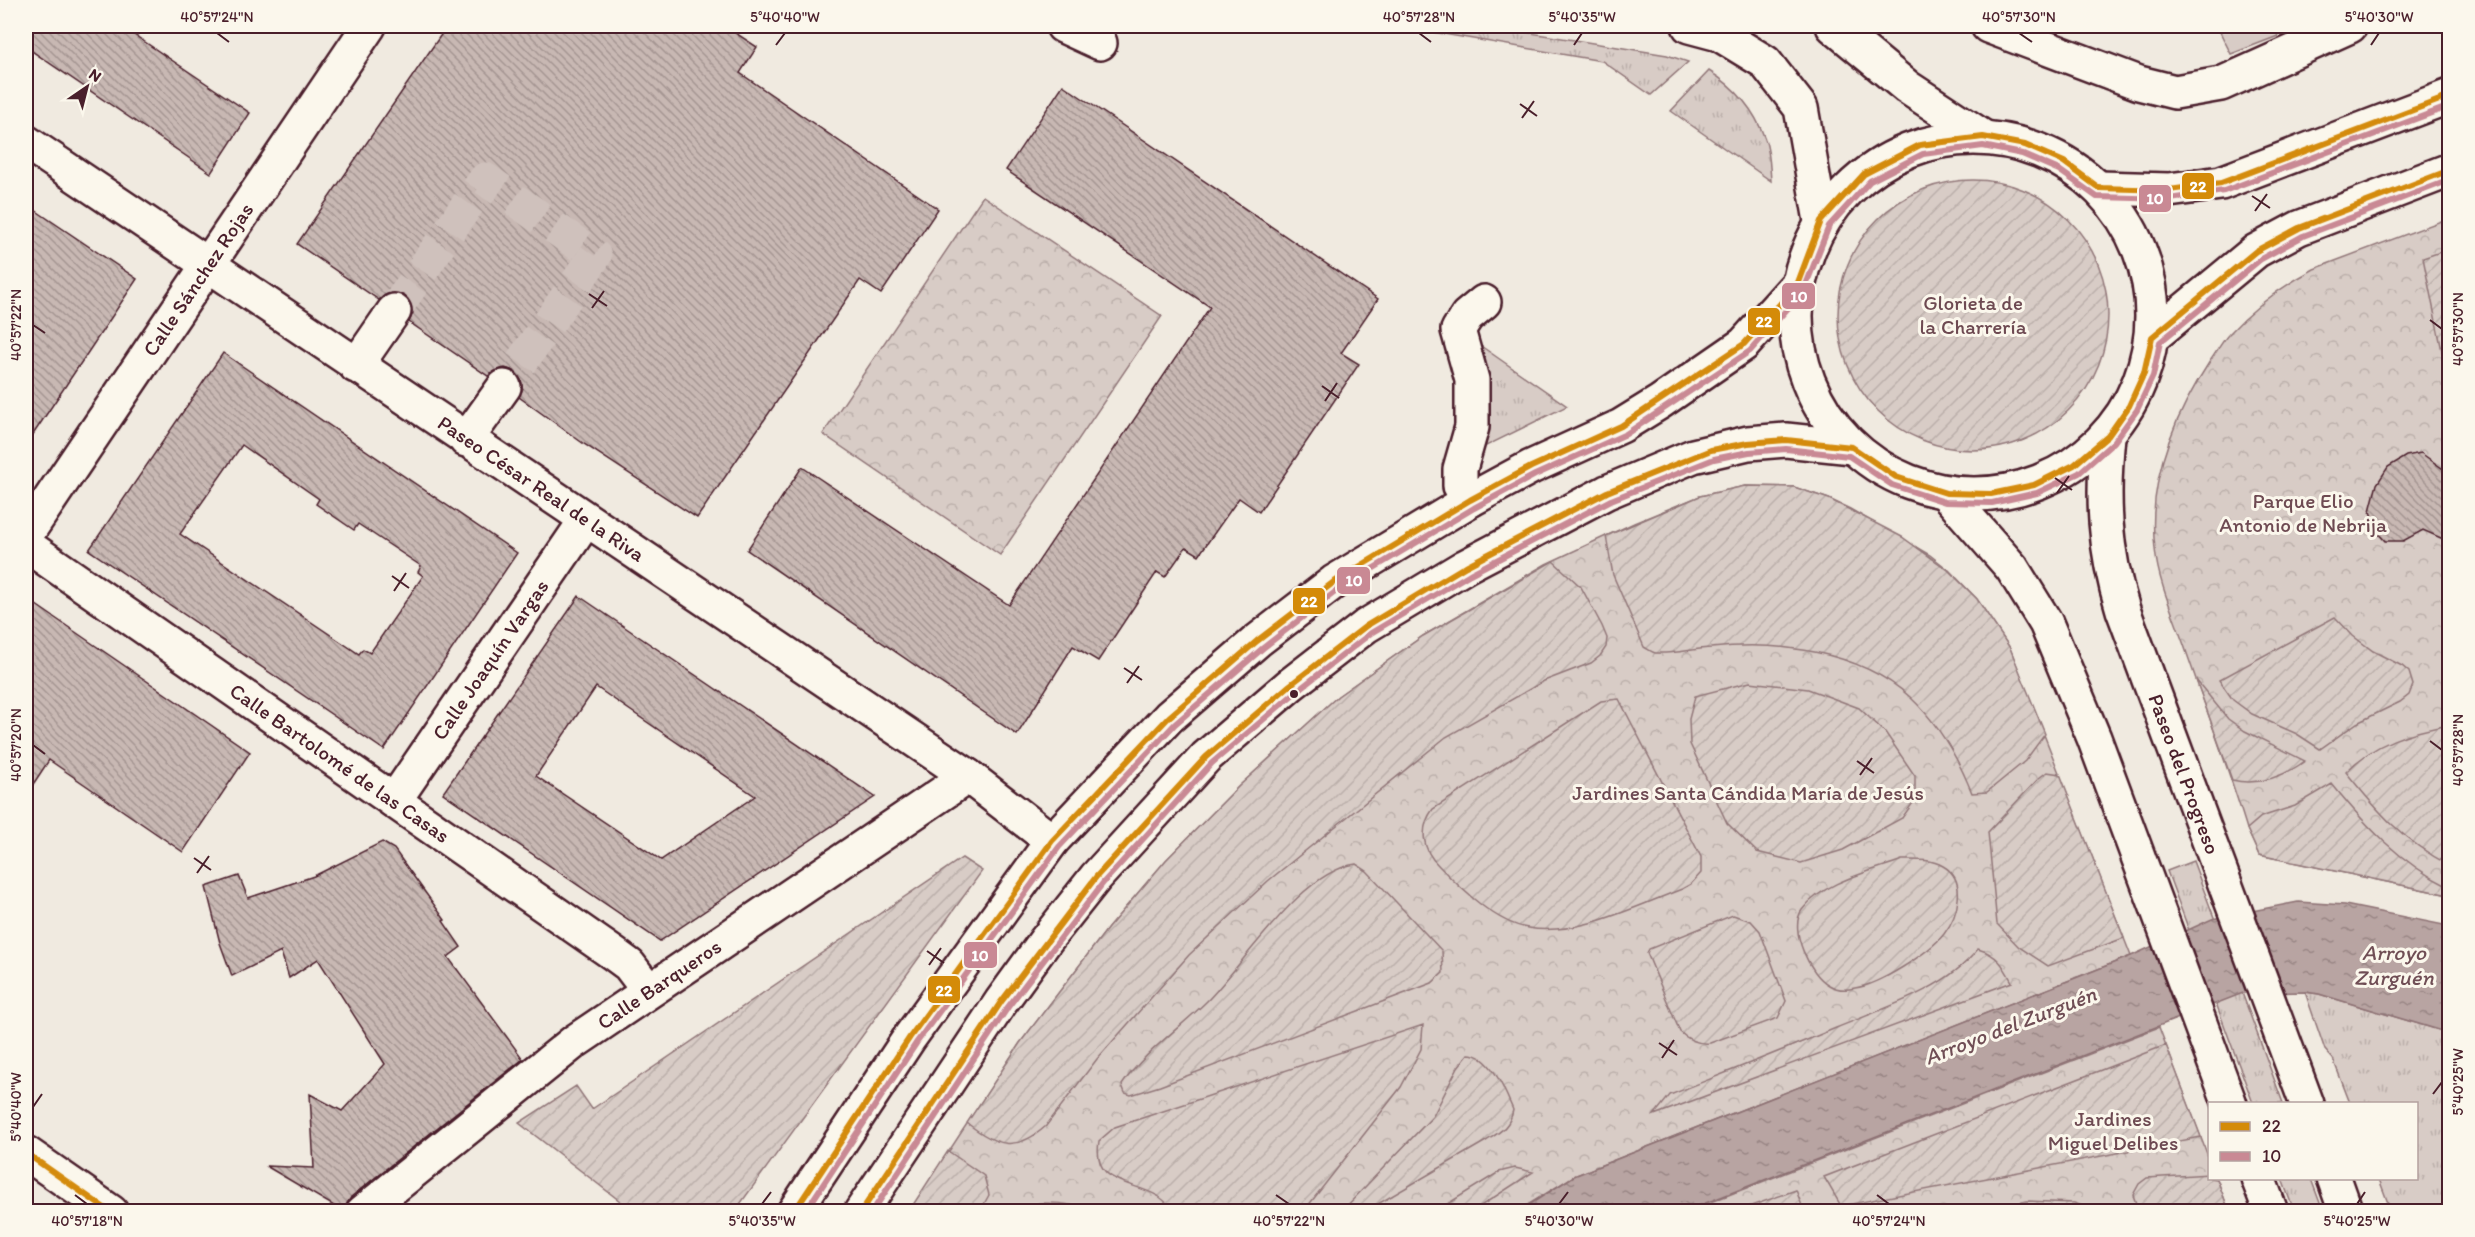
<svg xmlns="http://www.w3.org/2000/svg" width="2475" height="1237" font-family="Itim,sans-serif">
<defs>
<pattern id="grass-tufts" width="24" height="20" patternUnits="userSpaceOnUse" patternTransform="scale(1.5)"><rect width="24" height="20" fill="#d8ccc6"/><path d="M3 7l-1-3M5 7V3M7 7l1-3M15 17l-1-3M17 17v-4M19 17l1-3" fill="none" stroke="#bbafaa"/></pattern>
<pattern id="forest-crowns" width="20" height="18" patternUnits="userSpaceOnUse" patternTransform="scale(1.5)"><rect width="20" height="18" fill="#d8ccc6"/><path d="M2 6a3 3 0 1 1 6 0M12 15a3 3 0 1 1 6 0" fill="none" stroke="#bbafaa"/></pattern>
<pattern id="garden-furrows" width="10" height="10" patternUnits="userSpaceOnUse" patternTransform="scale(1.5)"><rect width="10" height="10" fill="#d8ccc6"/><path d="M-1 1l2-2M0 10L10 0M9 11l2-2" fill="none" stroke="#bbafaa"/></pattern>
<pattern id="water-ripples" width="26" height="14" patternUnits="userSpaceOnUse" patternTransform="scale(1.5)"><rect width="26" height="14" fill="#b8a4a2"/><path d="M2 4q2-2 4 0t4 0M15 11q2-2 4 0t4 0" fill="none" stroke="#988584"/></pattern>
<pattern id="building-back-hatch" width="6" height="6" patternUnits="userSpaceOnUse" patternTransform="scale(1.5)"><rect width="6" height="6" fill="#c8b8b3"/><path d="M-1 5l2 2M0 0l6 6M5-1l2 2" fill="none" stroke="#a49592"/></pattern>
</defs>
<rect width="100%" height="100%" fill="#f0eae0"/>
<filter id="ink" filterUnits="userSpaceOnUse"><feTurbulence type="fractalNoise" baseFrequency=".0167" numOctaves="2"/><feDisplacementMap in="SourceGraphic" scale="12" xChannelSelector="R" yChannelSelector="G"/><feConvolveMatrix kernelMatrix="1 2 1 2 8 2 1 2 1" color-interpolation-filters="sRGB"/></filter>
<g filter="url(#ink)">
<path fill="url(#grass-tufts)" stroke="#917678" stroke-width="1.5" d="M 1397,26 L 1487,26 L 1667,55 L 1688,62 L 1651,95 L 1602,61 Z
M 1709,71 C 1735,87 1755,111 1765,139 C 1770,152 1770,168 1771,181 L 1671,111 Z
M 1478,344 L 1567,406 L 1482,448 C 1491,408 1488,383 1478,344 Z
M 2193,861 L 2283,1103 L 2253,1103 L 2167,871 Z
M 2305,992 L 2319,994 L 2449,1033 L 2449,1211 L 2391,1211 L 2379,1179 L 2416,1178 L 2416,1104 L 2350,1103 L 2333,1059 L 2325,1050 Z
M 2282,1179 L 2311,1179 L 2323,1211 L 2294,1211 Z"/>
<path fill="url(#forest-crowns)" stroke="#917678" stroke-width="1.5" d="M 983,196 L 1162,316 L 1000,555 L 823,434 Z
M 2449,218 L 2449,895 L 2259,855 L 2247,829 C 2228,767 2205,706 2184,645 C 2173,614 2158,581 2155,549 C 2147,482 2174,416 2210,361 C 2216,353 2221,343 2228,335 C 2253,308 2282,286 2314,269 Z
M 1745,486 L 1794,487 L 1829,499 L 1850,509 L 1930,555 L 1949,570 L 1977,599 L 2010,648 L 2131,956 L 1574,1176 L 1518,1211 L 909,1212 L 1020,1043 L 1108,928 L 1166,860 L 1239,786 L 1338,696 L 1423,636 L 1546,564 L 1634,523 L 1700,496 Z
M 2159,1027 L 2209,1159 L 2210,1178 L 2217,1179 L 2229,1211 L 1685,1212 Z"/>
<path fill="url(#garden-furrows)" stroke="#917678" stroke-width="1.5" d="M1838 315a135 135 0 1 1 270 0a135 135 0 1 1-270 0Z
M 2449,249 L 2450,249 L 2449,385 L 2423,258 Z
M 1745,486 L 1794,487 L 1829,499 L 1902,537 L 1948,570 L 1977,599 L 2010,648 L 2045,734 L 2025,761 L 1987,792 L 1972,793 C 1958,758 1938,723 1910,697 C 1858,650 1777,641 1711,648 C 1693,649 1673,654 1656,653 C 1652,653 1648,649 1644,647 L 1613,575 L 1606,536 L 1700,496 Z
M 1553,561 L 1581,587 L 1602,626 L 1607,638 L 1606,647 L 1600,656 L 1591,663 L 1544,681 L 1446,737 L 1268,881 L 1189,955 L 1097,1059 L 1046,1126 C 1016,1153 996,1146 967,1123 L 1020,1043 L 1108,928 L 1166,860 L 1239,786 L 1338,696 L 1423,636 Z
M 2335,617 L 2353,636 L 2373,651 L 2402,666 L 2409,672 L 2413,685 L 2409,695 L 2400,702 L 2357,723 L 2320,749 L 2297,734 L 2252,714 L 2233,700 L 2219,680 Z
M 2196,680 L 2228,719 L 2245,731 L 2305,761 C 2283,777 2258,786 2232,780 Z
M 1750,682 L 1808,689 L 1859,708 L 1885,732 L 1915,776 L 1915,800 L 1902,818 L 1843,850 L 1801,863 L 1757,852 L 1727,823 L 1690,744 L 1689,719 L 1695,696 Z
M 1619,699 L 1701,857 L 1701,873 L 1691,884 L 1682,889 C 1637,906 1576,937 1528,928 C 1496,923 1461,889 1439,866 C 1422,850 1419,828 1433,809 L 1601,701 Z
M 2449,725 L 2450,725 L 2449,865 C 2403,841 2378,812 2346,772 C 2375,742 2410,732 2449,725 Z
M 2047,772 L 2060,774 L 2124,938 L 2048,966 L 2019,947 L 1997,924 L 1988,832 L 2039,778 Z
M 2332,784 C 2366,826 2400,863 2449,887 L 2449,895 L 2259,855 L 2247,829 L 2261,817 L 2295,806 Z
M 962,858 L 982,871 L 735,1211 L 633,1211 L 519,1123 L 576,1086 L 592,1109 Z
M 1902,860 C 1916,860 1931,859 1943,866 C 1968,880 1958,916 1944,934 C 1929,953 1879,985 1855,988 C 1847,990 1837,990 1829,985 C 1810,975 1788,929 1802,910 C 1824,881 1870,872 1902,860 Z
M 1356,864 L 1367,871 L 1442,951 L 1443,973 L 1432,983 L 1160,1086 L 1131,1095 L 1125,1093 L 1122,1085 C 1144,1052 1179,1029 1207,1001 C 1245,963 1301,871 1356,864 Z
M 1733,915 L 1751,921 L 1760,931 L 1786,1001 L 1778,1018 L 1710,1043 C 1698,1044 1689,1041 1680,1032 L 1647,953 L 1649,949 Z
M 1978,949 C 1998,955 2003,965 2012,982 L 1654,1115 L 1670,1095 C 1725,1073 1781,1051 1836,1028 C 1882,1009 1947,989 1978,949 Z
M 1423,1025 L 1421,1049 L 1401,1087 L 1304,1211 L 1176,1211 C 1170,1206 1164,1200 1158,1196 C 1130,1180 1092,1185 1099,1141 L 1115,1127 Z
M 2166,1045 L 2201,1137 L 1841,1206 L 1824,1177 Z
M 1468,1054 C 1491,1054 1505,1091 1513,1110 C 1510,1127 1500,1132 1486,1141 L 1366,1211 L 1342,1211 L 1433,1116 L 1458,1067 Z
M 948,1151 L 984,1176 L 989,1195 L 980,1211 L 909,1211 Z
M 1515,1168 L 1533,1172 L 1473,1211 L 1436,1211 L 1499,1172 Z
M 2209,1174 L 2210,1178 L 2217,1179 L 2229,1211 L 2139,1212 L 2133,1195 L 2139,1184 L 2147,1178 Z
M 1796,1190 L 1804,1211 L 1737,1211 Z
M 2027,1201 L 2074,1203 L 2097,1211 L 1981,1211 Z
M 1039,1203 C 1056,1203 1072,1203 1087,1211 L 1021,1211 Z"/>
<path fill="#d8ccc6" stroke="#917678" stroke-width="1.5" d="M 2217,26 L 2273,26 L 2278,36 L 2231,54 Z"/>
<path fill="url(#water-ripples)" stroke="#8c6f72" stroke-width="1.5" d="M 2298,902 L 2345,905 L 2449,926 L 2449,1033 L 2319,994 L 2305,992 L 2243,993 L 1685,1211 L 1518,1212 L 1574,1176 L 2131,956 L 2212,919 Z"/>
<path fill="url(#building-back-hatch)" stroke="#4a1f2b" stroke-width="1.5" fill-rule="evenodd" d="M 26,26 L 121,26 L 250,113 L 211,173 L 26,47 Z
M 447,26 L 725,26 L 757,47 L 740,73 L 938,209 L 881,294 L 860,280 L 697,518 L 584,444 L 519,397 L 523,388 L 521,380 L 514,371 L 505,368 L 497,370 L 488,376 L 409,322 L 413,313 L 411,304 L 404,295 L 395,292 L 387,294 L 379,300 L 297,244 Z
M 1063,85 L 1378,299 L 1341,353 L 1359,364 L 1259,512 L 1239,498 L 1199,555 L 1186,547 L 1165,577 L 1157,572 L 1098,661 L 1073,646 L 1017,735 L 747,550 L 802,467 L 1009,605 L 1210,307 L 1006,170 Z
M 26,204 L 137,279 L 26,445 Z
M 223,353 L 517,553 L 384,750 L 89,550 ZM 242,445 L 319,499 L 316,504 L 354,530 L 358,524 L 421,566 L 418,572 L 423,576 L 370,653 L 363,649 L 359,654 L 180,534 Z
M 2421,453 L 2450,474 L 2450,542 L 2423,530 L 2403,541 L 2385,541 L 2376,531 L 2370,511 L 2377,484 L 2388,467 L 2406,456 Z
M 579,596 L 875,797 L 660,941 L 443,793 ZM 596,687 L 755,796 L 661,860 L 536,776 Z
M 26,598 L 250,752 L 183,852 L 49,760 L 26,795 Z
M 382,842 L 394,849 L 445,920 L 443,921 L 461,947 L 448,957 L 523,1059 L 351,1197 L 344,1212 L 266,1166 L 314,1168 L 310,1094 L 342,1111 L 385,1064 L 318,959 L 289,978 L 281,952 L 232,976 L 220,943 L 206,887 L 239,876 L 248,898 L 314,876 Z"/>
<g fill="none" stroke-linecap="round" stroke-linejoin="round">
<path stroke="#cfc1bc" stroke-width="33" stroke-dasharray="33 16" stroke-linecap="butt" d="M 394,311 L 485,179 L 595,256 L 504,387"/>
<g stroke="#4a1f2b" stroke-width="38">
<g id="minor">
<path d="M 1063,26 L 1100,43"/>
<path d="M 1988,26 L 2139,83 L 2175,92 L 2221,84 L 2350,26"/>
<path id="s1" d="M 26,142 L 968,776 L 1052,841"/>
<path d="M 356,366 L 394,311"/>
<path d="M 466,440 L 504,387"/>
<path d="M 1470,500 L 1460,486 L 1460,469 L 1472,427 L 1472,380 L 1458,330 L 1467,316 L 1484,302"/>
<path id="s2" d="M 26,535 L 369,26"/>
<path id="s3" d="M 26,545 L 614,954 L 629,965 L 648,990"/>
<path id="s4" d="M 394,801 L 586,520"/>
<path id="s5" d="M 363,1212 L 574,1042 L 968,776"/>
</g>
</g>
<g stroke="#4a1f2b" stroke-width="38">
<path id="major" d="M 1689,26 L 1719,34 L 1765,62 L 1801,108 L 1821,221
M 1833,26 L 1907,87 L 1983,137"/>
</g>
<g stroke="#4a1f2b" stroke-width="38">
<g id="highway">
<circle cx="1974" cy="316" r="178"/>
<path d="M 2099,188 L 2169,190 L 2221,183 L 2450,96"/>
<path d="M 2152,337 L 2256,251 L 2299,228 L 2450,170"/>
<path id="s6" d="M 2108,436 C 2102,498 2104,549 2123,610 L 2307,1104"/>
<path d="M 1946,493 L 2012,568 L 2046,623 L 2094,738 L 2230,1104"/>
<path d="M 26,1153 L 111,1212"/>
<path d="M 2258,1178 L 2271,1212"/>
<path d="M 2334,1178 L 2346,1212"/>
<path d="M 794,1212 L 910,1037 L 1052,841 L 1169,717 L 1257,641 L 1334,582 L 1470,500 L 1531,467 L 1621,426 L 1660,402 L 1744,344 L 1797,285"/>
<path d="M 861,1212 L 1001,1002 L 1046,940 L 1096,877 L 1206,757 L 1290,685 L 1366,626 L 1466,566 L 1607,492 L 1693,456 L 1748,443 L 1786,440 L 1852,447"/>
</g>
</g>
<use href="#minor" stroke="#fbf7ec" stroke-width="33"/>
<use href="#major" stroke="#fbf7ec" stroke-width="33"/>
<use href="#highway" stroke="#fbf7ec" stroke-width="33"/>
<g stroke="#fbf7ec" stroke-width="10">
<path id="bus-1" d="M 26,1153 L 110,1212
M 794,1212 L 910,1037 L 1052,841 L 1169,717 L 1257,641 L 1334,582 L 1470,500 L 1531,467 L 1621,426 L 1744,344 L 1797,285 L 1821,221 L 1864,174 L 1920,145 L 1983,137 L 2025,145 L 2064,162 L 2099,188 L 2169,190 L 2221,183 L 2450,96
M 861,1212 L 1001,1002 L 1096,877 L 1206,757 L 1290,685 L 1366,626 L 1466,566 L 1607,492 L 1711,450 L 1748,443 L 1786,440 L 1852,447 L 1896,477 L 1946,493 L 1991,494 L 2034,485 L 2074,465 L 2108,436 L 2129,406 L 2144,373 L 2152,337 L 2256,251 L 2299,228 L 2450,170"/>
</g>
<g stroke="#fbf7ec" stroke-width="10">
<path id="bus-2" d="M 805,1212 L 917,1042 L 1059,847 L 1175,724 L 1263,648 L 1339,589 L 1474,508 L 1535,475 L 1626,434 L 1750,351 L 1804,290 L 1829,226 L 1870,181 L 1923,154 L 1983,146 L 2022,154 L 2059,170 L 2097,197 L 2170,199 L 2224,191 L 2450,106
M 872,1212 L 1008,1007 L 1103,883 L 1212,763 L 1296,692 L 1371,633 L 1470,574 L 1611,500 L 1714,459 L 1749,452 L 1786,449 L 1849,456 L 1892,485 L 1945,502 L 1992,503 L 2037,493 L 2079,473 L 2114,442 L 2137,410 L 2153,376 L 2160,342 L 2261,259 L 2303,236 L 2450,180"/>
</g>
<use href="#bus-1" stroke="#d48b09" stroke-width="6"/>
<use href="#bus-2" stroke="#c98994" stroke-width="6"/>
</g>
</g>
<path fill="none" stroke="#4a1f2b" stroke-width="2" d="M 217,33 L 229,42M 1419,33 L 1431,42M 2019,33 L 2032,42M 776,45 L 785,33M 1574,45 L 1582,33M 2371,45 L 2379,33M 1520,104 L 1537,116M 1522,118 L 1534,101M 2252,196 L 2270,208M 2255,211 L 2267,194M 589,294 L 607,306M 592,308 L 604,291M 2430,320 L 2442,329M 33,325 L 45,333M 1322,386 L 1339,398M 1325,401 L 1337,383M 2055,478 L 2072,490M 2057,493 L 2069,476M 392,576 L 409,588M 394,591 L 406,573M 1124,668 L 1142,680M 1127,683 L 1139,666M 2430,741 L 2442,750M 33,745 L 45,754M 1857,761 L 1874,773M 1860,775 L 1872,758M 194,858 L 211,870M 197,873 L 209,856M 927,951 L 944,963M 929,965 L 941,948M 1659,1043 L 1677,1055M 1662,1058 L 1674,1040M 2433,1094 L 2442,1082M 33,1107 L 42,1094M 75,1195 L 87,1204M 1276,1195 L 1289,1204M 1877,1195 L 1889,1204M 762,1204 L 771,1192M 1559,1204 L 1568,1192M 2357,1204 L 2365,1192"/>
<circle fill="#4a1f2b" stroke="#fbf7ec" stroke-width="2" cx="1294" cy="694" r="5"/>
<g text-anchor="middle" stroke-width="6" stroke-linejoin="round" paint-order="stroke">
<g font-size="21" fill="#4a1f2b" stroke="#fbf7ec">
<text dy="7" stroke="none"><textPath href="#s2" startOffset="308">Calle Sánchez Rojas</textPath></text>
<text dy="7" stroke="none"><textPath href="#s1" startOffset="621">Paseo César Real de la Riva</textPath></text>
<text dy="7" stroke="none"><textPath href="#s4" startOffset="171">Calle Joaquín Vargas</textPath></text>
<text dy="7" stroke="none"><textPath href="#s3" startOffset="382">Calle Bartolomé de las Casas</textPath></text>
<text dy="7" stroke="none"><textPath href="#s6" startOffset="351">Paseo del Progreso</textPath></text>
<text dy="7" stroke="none"><textPath href="#s5" startOffset="374">Calle Barqueros</textPath></text>
</g>
<g font-size="21" fill="#6e4a52" stroke="#fbf7ec">
<text x="1973" y="310">Glorieta de<tspan x="1973" dy="24">la Charrería</tspan></text>
<text x="2303" y="508">Parque Elio<tspan x="2303" dy="24">Antonio de Nebrija</tspan></text>
<text x="1748" y="800">Jardines Santa Cándida María de Jesús</text>
<text x="2113" y="1126">Jardines<tspan x="2113" dy="24">Miguel Delibes</tspan></text>
</g>
<g font-size="22" font-style="italic" fill="#704e55" stroke="#fbf7ec">
<text x="2394" y="960">Arroyo<tspan x="2394" dy="25">Zurguén</tspan></text>
<text transform="translate(2010 1025) rotate(-21)" y="8">Arroyo del Zurguén</text>
</g>
</g>
<g stroke="#fbf7ec" stroke-width="2">
<rect x="2181" y="172" width="34" height="28" rx="6" fill="#d48b09"/>
<rect x="2138" y="184" width="34" height="29" rx="6" fill="#c98994"/>
<rect x="1781" y="282" width="35" height="28" rx="6" fill="#c98994"/>
<rect x="1747" y="307" width="34" height="29" rx="6" fill="#d48b09"/>
<rect x="1336" y="566" width="35" height="29" rx="6" fill="#c98994"/>
<rect x="1292" y="587" width="34" height="28" rx="6" fill="#d48b09"/>
<rect x="963" y="941" width="35" height="28" rx="6" fill="#c98994"/>
<rect x="927" y="975" width="34" height="29" rx="6" fill="#d48b09"/>
</g>
<g font-size="16" text-anchor="middle" font-weight="bold" fill="#fff">
<text x="2198" y="192">22</text>
<text x="2155" y="204">10</text>
<text x="1799" y="302">10</text>
<text x="1764" y="327">22</text>
<text x="1354" y="586">10</text>
<text x="1309" y="607">22</text>
<text x="980" y="961">10</text>
<text x="944" y="996">22</text>
</g>
<rect width="2475" height="1237" fill="none" stroke="#fbf7ec" stroke-width="66"/>
<rect x="2208" y="1102" width="210" height="78" fill="#fbf7ec" stroke="#b4a19f" stroke-width="1.5"/>
<rect x="2220" y="1122" width="30" height="9" fill="#d48b09" stroke="#b4a19f" stroke-width="1.5"/>
<text x="2262" y="1132" font-size="18" fill="#4a1f2b">22</text>
<rect x="2220" y="1152" width="30" height="9" fill="#c98994" stroke="#b4a19f" stroke-width="1.5"/>
<text x="2262" y="1162" font-size="18" fill="#4a1f2b">10</text>
<g transform="translate(87 87) rotate(35)" stroke="#fbf7ec" stroke-width="4.5" paint-order="stroke">
<path d="M0-4.5L10 22L0 15L-10 22Z" fill="#4a1f2b"/>
<text y="-9" font-size="16" font-weight="bold" text-anchor="middle" fill="#4a1f2b">N</text>
</g>
<rect x="33" y="33" width="2409" height="1171" fill="none" stroke="#4a1f2b" stroke-width="2"/>
<g font-size="15" text-anchor="middle" fill="#4a1f2b">
<text x="217" y="22">40°57'24"N</text>
<text x="785" y="22">5°40'40"W</text>
<text x="1419" y="22">40°57'28"N</text>
<text x="1582" y="22">5°40'35"W</text>
<text x="2019" y="22">40°57'30"N</text>
<text x="2379" y="22">5°40'30"W</text>
<text transform="translate(16 325) rotate(-90)" y="5">40°57'22"N</text>
<text transform="translate(2458 329) rotate(-90)" y="5">40°57'30"N</text>
<text transform="translate(16 745) rotate(-90)" y="5">40°57'20"N</text>
<text transform="translate(2458 750) rotate(-90)" y="5">40°57'28"N</text>
<text transform="translate(2458 1082) rotate(-90)" y="5">5°40'25"W</text>
<text transform="translate(16 1107) rotate(-90)" y="5">5°40'40"W</text>
<text x="87" y="1226">40°57'18"N</text>
<text x="762" y="1226">5°40'35"W</text>
<text x="1289" y="1226">40°57'22"N</text>
<text x="1559" y="1226">5°40'30"W</text>
<text x="1889" y="1226">40°57'24"N</text>
<text x="2357" y="1226">5°40'25"W</text>
</g>
</svg>
